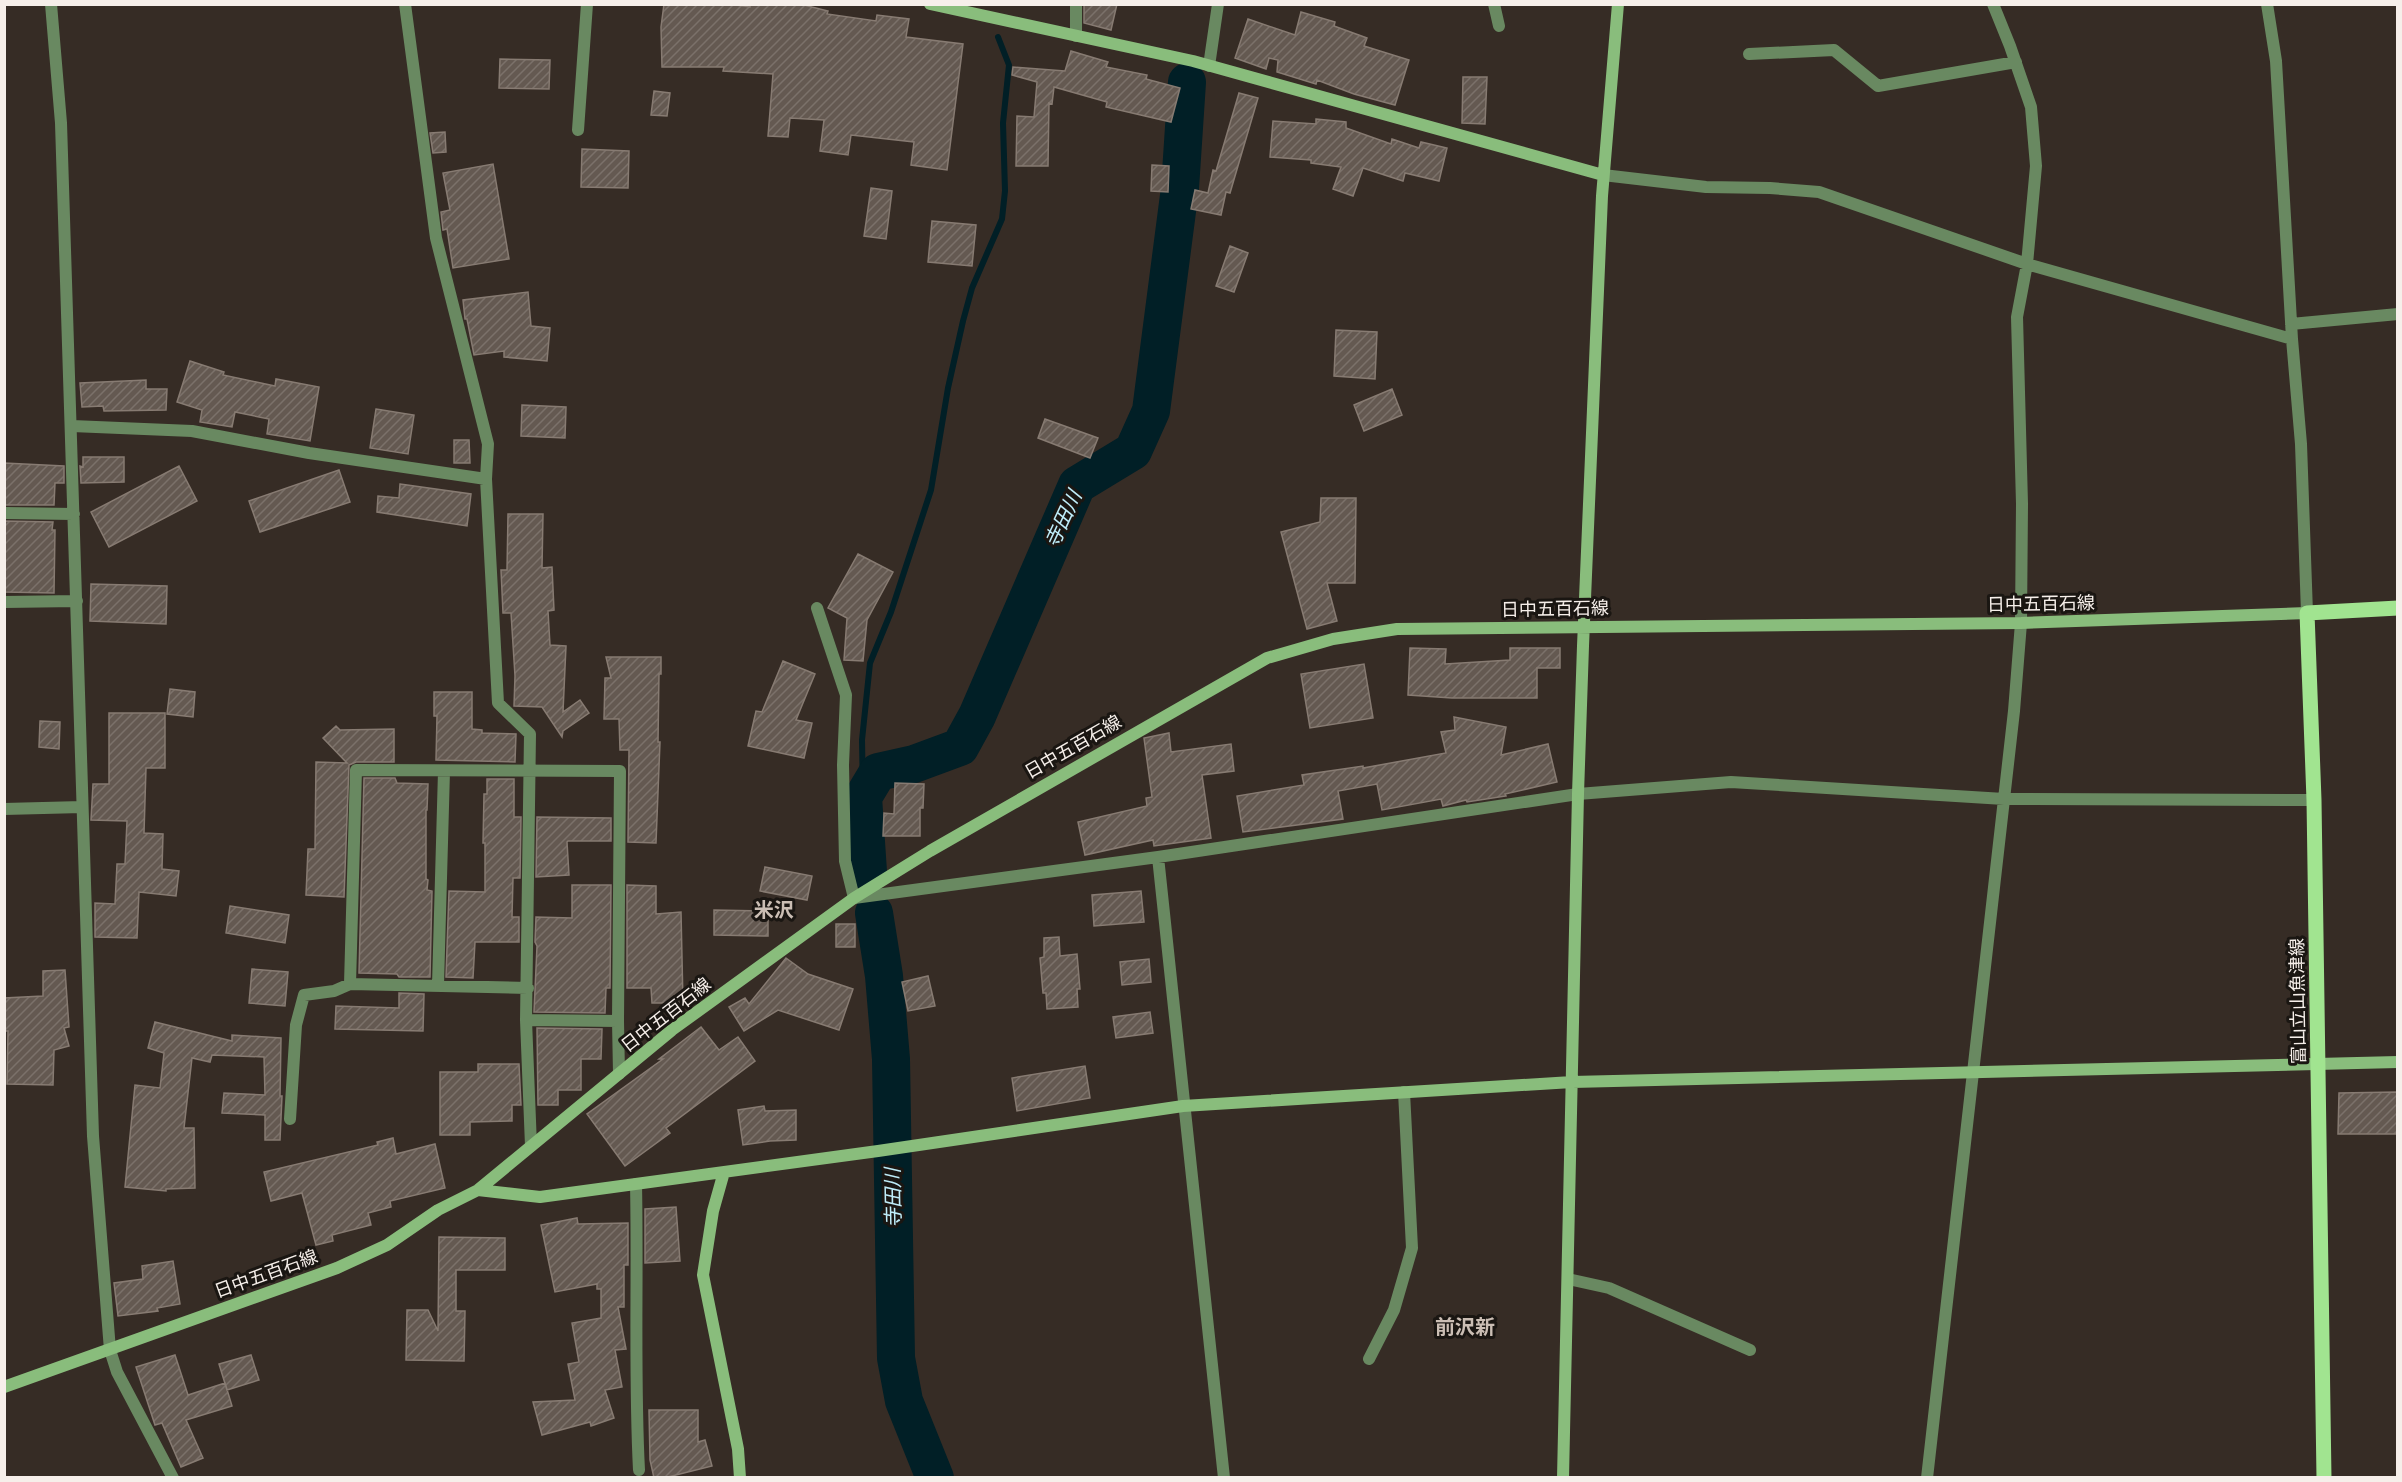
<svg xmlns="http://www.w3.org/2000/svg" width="2402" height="1482" font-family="'Archivo Narrow','Noto Sans JP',sans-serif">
<defs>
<pattern id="building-hatch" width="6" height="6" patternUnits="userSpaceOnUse" patternTransform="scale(1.5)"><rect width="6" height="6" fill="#645951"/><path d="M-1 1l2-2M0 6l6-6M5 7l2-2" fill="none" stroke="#7b716a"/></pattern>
</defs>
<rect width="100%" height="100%" fill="#362c25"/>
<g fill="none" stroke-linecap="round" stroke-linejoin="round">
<path stroke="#011f26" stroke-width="6" d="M 863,797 L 862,740 L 870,663 L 891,612 L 931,490 L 948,388 L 963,321 L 972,288 L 1002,219 L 1005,191 L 1003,123 L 1009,65 L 998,37"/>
<path stroke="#011f26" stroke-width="38" d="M 868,872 L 863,797 L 878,772 L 914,764 L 960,747 L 977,716 L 1077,485 L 1133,451 L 1151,411 L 1180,188 L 1187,82
M 874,913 L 884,976 L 891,1059 L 896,1358 L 904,1401 L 935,1478"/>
</g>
<path fill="url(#building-hatch)" stroke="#877b72" stroke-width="1.5" d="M 664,4 L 728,4 L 750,7 L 750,4 L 800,4 L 828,11 L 827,14 L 876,21 L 877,15 L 909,19 L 906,37 L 963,44 L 947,170 L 911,165 L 914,142 L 851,135 L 848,155 L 820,151 L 824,120 L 790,118 L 788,137 L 768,136 L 773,74 L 723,71 L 724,67 L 662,67 L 661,27 Z
M 1084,4 L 1117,4 L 1111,30 L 1084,23 Z
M 1301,12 L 1335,22 L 1334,26 L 1367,38 L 1364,46 L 1409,60 L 1395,105 L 1354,94 L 1317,80 L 1316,84 L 1277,72 L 1278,60 L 1269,58 L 1266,69 L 1235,58 L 1248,19 L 1295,35 Z
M 1071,51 L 1108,62 L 1106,67 L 1147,75 L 1146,79 L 1180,88 L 1171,122 L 1106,107 L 1107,102 L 1054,87 L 1052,104 L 1049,103 L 1048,166 L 1016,166 L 1017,116 L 1034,117 L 1037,82 L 1012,75 L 1013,67 L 1065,71 Z
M 500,59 L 550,60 L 549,89 L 499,88 Z
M 1463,77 L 1487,77 L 1485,124 L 1462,123 Z
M 654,91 L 670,93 L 667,116 L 651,115 Z
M 1239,93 L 1258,98 L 1230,193 L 1226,192 L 1221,215 L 1191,209 L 1195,190 L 1208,193 L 1213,170 L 1216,171 Z
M 1316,119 L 1346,122 L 1346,128 L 1391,144 L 1392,139 L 1419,148 L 1421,142 L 1447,148 L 1439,181 L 1405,173 L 1403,181 L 1363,168 L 1353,196 L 1333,189 L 1341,167 L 1311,163 L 1311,160 L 1270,157 L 1273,121 L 1316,124 Z
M 445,132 L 446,152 L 433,153 L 430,133 Z
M 582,149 L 629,151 L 628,188 L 581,187 Z
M 493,164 L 509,259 L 453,268 L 447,229 L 443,230 L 441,212 L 450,210 L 443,173 Z
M 1152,165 L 1169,166 L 1168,192 L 1151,191 Z
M 871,188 L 892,191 L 886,239 L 864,236 Z
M 932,221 L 976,225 L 972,266 L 928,262 Z
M 1230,246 L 1248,253 L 1234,292 L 1216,286 Z
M 528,292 L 531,326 L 550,328 L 547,361 L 504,357 L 504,351 L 474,355 L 467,319 L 465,319 L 463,300 Z
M 1336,330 L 1377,332 L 1375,379 L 1334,376 Z
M 190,361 L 224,372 L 223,375 L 275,386 L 276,379 L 319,387 L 310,441 L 267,434 L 269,419 L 235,412 L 232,427 L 200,422 L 202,410 L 177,402 Z
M 146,380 L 146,389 L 167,389 L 166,410 L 104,411 L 103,406 L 82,407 L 80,383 Z
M 1392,389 L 1402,415 L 1364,431 L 1354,405 Z
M 522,405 L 566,407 L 565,438 L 521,436 Z
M 376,409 L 414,415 L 408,454 L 370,448 Z
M 1045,419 L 1098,438 L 1090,458 L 1038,438 Z
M 454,440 L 469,440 L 470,463 L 454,463 Z
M 83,457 L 124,457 L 124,482 L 81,483 L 80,466 L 83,467 Z
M 4,463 L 64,466 L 64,483 L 55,483 L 54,505 L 4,505 Z
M 179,466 L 197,501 L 109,547 L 91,512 Z
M 339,470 L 350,502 L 260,532 L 249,501 Z
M 400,484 L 471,494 L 467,526 L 377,512 L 378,496 L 399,498 Z
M 1321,498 L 1356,498 L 1355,583 L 1327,583 L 1337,621 L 1307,629 L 1281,532 L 1320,522 Z
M 508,514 L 543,514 L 542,568 L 552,567 L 554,610 L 548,611 L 550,645 L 566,646 L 563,712 L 580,700 L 589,713 L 563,731 L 562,737 L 542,707 L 514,706 L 515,676 L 511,613 L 503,613 L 501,570 L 507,570 Z
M 4,521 L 53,522 L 52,530 L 55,530 L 54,593 L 4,592 Z
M 858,554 L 893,572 L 867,620 L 863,661 L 844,660 L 847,618 L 828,608 Z
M 91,584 L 167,586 L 166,624 L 90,621 Z
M 1410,648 L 1446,649 L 1445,664 L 1510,660 L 1510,648 L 1560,648 L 1560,668 L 1537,668 L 1537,698 L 1452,698 L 1408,695 Z
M 606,657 L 661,657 L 661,674 L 659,674 L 658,742 L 660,742 L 656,843 L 628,842 L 629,750 L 620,750 L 619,719 L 604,719 L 605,678 L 611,678 Z
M 783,661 L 815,674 L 796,720 L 812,723 L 804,758 L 748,746 L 756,711 L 762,712 Z
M 1364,664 L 1373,718 L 1310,728 L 1301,674 Z
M 170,689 L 195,692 L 193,717 L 167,714 Z
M 434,692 L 472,692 L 472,729 L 482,730 L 482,733 L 516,734 L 515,762 L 436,760 L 437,716 L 434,716 Z
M 109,713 L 165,713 L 165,768 L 146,768 L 144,833 L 163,834 L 162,869 L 179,871 L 176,896 L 139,892 L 137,938 L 95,937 L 95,903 L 115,904 L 117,864 L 125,864 L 127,821 L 91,820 L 93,784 L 109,784 Z
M 1454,717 L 1506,727 L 1501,755 L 1548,744 L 1557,782 L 1505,794 L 1506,796 L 1467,802 L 1466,800 L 1443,806 L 1441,799 L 1382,810 L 1377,784 L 1338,791 L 1343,819 L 1243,832 L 1237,796 L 1304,785 L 1302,775 L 1363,766 L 1363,768 L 1446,753 L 1441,732 L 1455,730 Z
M 40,721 L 60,722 L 59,749 L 39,747 Z
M 336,726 L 340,730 L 394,729 L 394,762 L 356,762 L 349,765 L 344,897 L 306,895 L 308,849 L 315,849 L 316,762 L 347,763 L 323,738 Z
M 1169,733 L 1171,752 L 1231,744 L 1234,771 L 1202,775 L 1211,838 L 1154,846 L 1153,840 L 1085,855 L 1078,822 L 1147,806 L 1146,798 L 1152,797 L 1144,738 Z
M 364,778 L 395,778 L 397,783 L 428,784 L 427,810 L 426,810 L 426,879 L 428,880 L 427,890 L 432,891 L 430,977 L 399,977 L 397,974 L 359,973 Z
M 487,779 L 514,779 L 514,817 L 521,817 L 520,878 L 513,878 L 512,917 L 519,917 L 519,942 L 475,942 L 473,978 L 446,977 L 449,891 L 485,892 L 485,843 L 483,843 L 484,794 L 487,794 Z
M 895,783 L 924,784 L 923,808 L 920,808 L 920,836 L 883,836 L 884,813 L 894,814 Z
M 537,817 L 611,818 L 611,841 L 568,841 L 567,842 L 569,875 L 536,877 Z
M 765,867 L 812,876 L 807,900 L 760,891 Z
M 572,885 L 611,885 L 610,988 L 606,988 L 605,1013 L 534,1012 L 537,946 L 535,942 L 536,917 L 572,918 Z
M 627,885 L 656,886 L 656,914 L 681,912 L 683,1003 L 652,1003 L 651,988 L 627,988 Z
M 1141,891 L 1144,922 L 1094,926 L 1092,895 Z
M 230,906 L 289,915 L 285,943 L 226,933 Z
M 714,910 L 768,911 L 768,936 L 714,935 Z
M 836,924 L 855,924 L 855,947 L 836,947 Z
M 1059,937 L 1060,956 L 1077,954 L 1080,989 L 1077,989 L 1078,1007 L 1047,1009 L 1046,993 L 1043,993 L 1040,958 L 1044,957 L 1044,938 Z
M 786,958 L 808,974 L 853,989 L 839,1030 L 778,1010 L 744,1031 L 729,1007 L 745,998 L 749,1004 Z
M 1149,959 L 1151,982 L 1122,985 L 1120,962 Z
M 252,969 L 288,972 L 285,1006 L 249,1003 Z
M 65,970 L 69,1027 L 64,1028 L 69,1046 L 54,1050 L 53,1085 L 7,1084 L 8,1031 L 4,1031 L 4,998 L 43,996 L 43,971 Z
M 928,976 L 935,1006 L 908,1011 L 902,982 Z
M 399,993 L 424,994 L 423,1031 L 335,1029 L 336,1006 L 399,1008 Z
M 1150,1012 L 1153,1033 L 1116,1038 L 1113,1017 Z
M 155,1022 L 232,1041 L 232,1035 L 281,1038 L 280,1096 L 282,1096 L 280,1140 L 265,1140 L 265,1115 L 222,1113 L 224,1093 L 265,1095 L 264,1057 L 212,1055 L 210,1062 L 192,1058 L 184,1128 L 194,1128 L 195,1188 L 166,1189 L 166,1191 L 125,1187 L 135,1085 L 160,1088 L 164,1053 L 148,1048 Z
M 701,1027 L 719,1050 L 738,1037 L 755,1061 L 666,1128 L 670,1133 L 625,1166 L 587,1114 L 663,1059 L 659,1059 Z
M 537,1028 L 602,1029 L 601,1059 L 581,1059 L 581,1090 L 558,1090 L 558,1105 L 538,1105 Z
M 478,1064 L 519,1064 L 521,1105 L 512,1105 L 512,1121 L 470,1122 L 470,1135 L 440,1135 L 440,1072 L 478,1072 Z
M 1085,1066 L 1090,1098 L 1017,1111 L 1012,1078 Z
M 2397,1092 L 2397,1134 L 2338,1134 L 2339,1093 Z
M 764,1106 L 765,1111 L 796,1110 L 796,1140 L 770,1141 L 743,1145 L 738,1110 Z
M 393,1138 L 396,1154 L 435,1144 L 445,1188 L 390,1201 L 391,1207 L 368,1213 L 371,1225 L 332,1235 L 333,1241 L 316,1245 L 302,1193 L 271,1201 L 264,1172 L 378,1145 L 377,1142 Z
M 676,1207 L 680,1261 L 645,1263 L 645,1209 Z
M 577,1218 L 578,1224 L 628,1223 L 628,1265 L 624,1265 L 624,1307 L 618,1307 L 626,1349 L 615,1350 L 622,1387 L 605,1390 L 614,1418 L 591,1426 L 590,1422 L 542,1435 L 533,1402 L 575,1400 L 568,1364 L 579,1362 L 572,1323 L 601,1318 L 601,1289 L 597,1289 L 597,1284 L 555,1292 L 541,1225 Z
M 439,1237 L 505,1238 L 505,1270 L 456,1270 L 456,1311 L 465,1311 L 464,1361 L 406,1360 L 407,1310 L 428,1310 L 438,1331 Z
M 173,1261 L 180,1304 L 157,1308 L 158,1311 L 118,1316 L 114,1283 L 143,1279 L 142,1266 Z
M 175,1355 L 188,1395 L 225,1383 L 232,1406 L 186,1420 L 203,1458 L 181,1467 L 162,1423 L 155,1425 L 136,1367 Z
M 251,1355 L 259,1380 L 227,1390 L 219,1364 Z
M 649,1410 L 698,1410 L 698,1442 L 705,1440 L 712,1466 L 664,1478 L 654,1478 L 650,1460 Z"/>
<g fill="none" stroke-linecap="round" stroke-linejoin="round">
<path stroke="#698961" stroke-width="12" d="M 51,4 L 61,123 L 93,1136 L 110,1350 L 117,1372 L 173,1478
M 405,4 L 436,238 L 488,444 L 486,479 L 498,703 L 530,734 L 526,1020 L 531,1146
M 1076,4 L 1076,36
M 1494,4 L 1499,26
M 2267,4 L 2276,61 L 2292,339 L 2301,444 L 2307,613
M 1749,54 L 1834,50 L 1878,86 L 2016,62
M 1209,66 L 1218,4
M 578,130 L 587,4
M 1603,175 L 1706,187 L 1770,188 L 1819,192 L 2027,264 L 2292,339
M 2291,324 L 2398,314
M 72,426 L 192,431 L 309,453 L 486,479
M 4,513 L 74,514
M 4,602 L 77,601
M 817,608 L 846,695 L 843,765 L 845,861 L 854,898 L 1158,857 L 1578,794 L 1731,782 L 2004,799 L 2314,800
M 4,809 L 82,807
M 1158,857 L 1224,1478
M 350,984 L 356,770 L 620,771 L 618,1021
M 438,985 L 444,771
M 526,1020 L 618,1021 L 619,1074
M 290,1119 L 296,1025 L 304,995 L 334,991 L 350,984 L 528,988
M 636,1184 C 638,1279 634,1375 639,1470
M 1568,1279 L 1609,1288 L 1750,1350
M 1369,1359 L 1394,1310 L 1412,1248 L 1404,1092
M 1927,1478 L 2014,711 L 2021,623 L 2022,504 L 2017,317 L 2027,264 L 2036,166 L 2031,107 L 2010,46 L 1993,4"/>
<path stroke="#89bd7c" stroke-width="12" d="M 930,4 L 1193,61 L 1603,175
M 724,1172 L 713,1211 L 703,1275 L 738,1449 L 740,1478
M 478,1190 L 540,1197 L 878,1151 L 1183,1106 L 1572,1082 L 2398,1062
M 4,1387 L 337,1268 L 387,1245 L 438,1210 L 478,1190 L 672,1030 L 854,898 L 930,851 L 1267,658 L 1333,639 L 1397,629 L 2021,623 L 2307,613
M 1563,1478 L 1578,794 L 1583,646 L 1602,196 L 1618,4"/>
<path stroke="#a1e490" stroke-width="15" d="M 2324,1478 L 2314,800 L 2307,613 L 2398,608"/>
</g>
<g text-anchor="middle" stroke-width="6" stroke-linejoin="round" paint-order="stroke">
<g font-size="18" fill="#f6efea" stroke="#1a1612">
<text transform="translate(2041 604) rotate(-1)" y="6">日中五百石線</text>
<text transform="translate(1555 609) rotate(-1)" y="6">日中五百石線</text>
<text transform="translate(1073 747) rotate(-30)" y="6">日中五百石線</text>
<text transform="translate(2298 1001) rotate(-91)" y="6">富山立山魚津線</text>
<text transform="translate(666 1015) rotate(-38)" y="6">日中五百石線</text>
<text transform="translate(266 1274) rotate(-20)" y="6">日中五百石線</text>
</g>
<g font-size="20" font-style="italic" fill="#bfedf9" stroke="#1a1612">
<text transform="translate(1063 519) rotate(-65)" y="7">寺田川</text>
<text transform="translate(893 1198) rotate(-91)" y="7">寺田川</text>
</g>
<g font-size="20" font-weight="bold" fill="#cbbeb4" stroke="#1a1612">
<text x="774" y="917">米沢</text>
<text x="1465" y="1334">前沢新</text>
</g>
</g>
<rect width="2402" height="1482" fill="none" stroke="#f6efea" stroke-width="12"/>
</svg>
